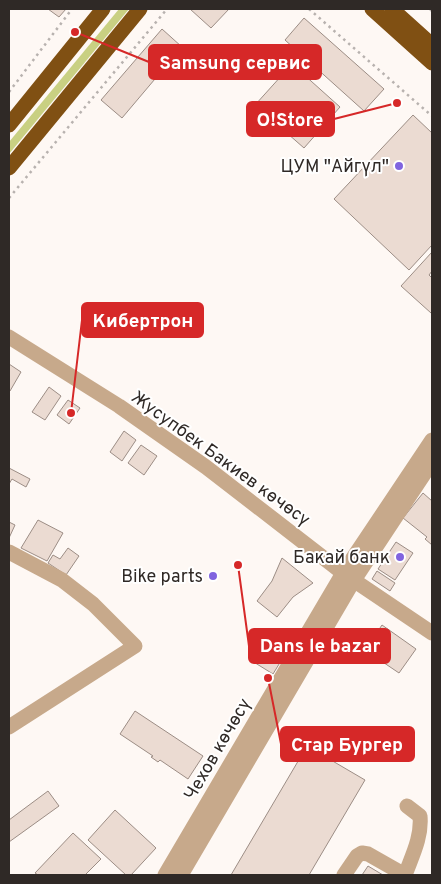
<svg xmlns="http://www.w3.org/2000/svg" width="441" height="884" font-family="Overpass,sans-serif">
<rect width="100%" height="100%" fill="#fef8f4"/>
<path fill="#c9d082" d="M 119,9 L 129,9 L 9,154 L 9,142 Z"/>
<path fill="#ebdbd2" stroke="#9c8d85" d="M 48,9 L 66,9 L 59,17 Z
M 190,9 L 229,9 L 211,28 Z
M 304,18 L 384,89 L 364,111 L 285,40 Z
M 162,29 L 182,47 L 122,118 L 101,100 Z
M 292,64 L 340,107 L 304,148 L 255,105 Z
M 413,115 L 432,133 L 432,245 L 409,270 L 334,199 Z
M 432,252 L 432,271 L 429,275 L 432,278 L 432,311 L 431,313 L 401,286 Z
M 9,364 L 21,372 L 10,391 L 9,390 Z
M 49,387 L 61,396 L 45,420 L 32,412 Z
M 68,400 L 80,408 L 69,424 L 57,415 Z
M 124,431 L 136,440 L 122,461 L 110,452 Z
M 141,445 L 157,456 L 144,475 L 128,463 Z
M 9,468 L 30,479 L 26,487 L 12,479 L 9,484 Z
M 423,493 L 432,501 L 432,545 L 425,539 L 427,537 L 403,518 Z
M 38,520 L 63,533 L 47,561 L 21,548 Z
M 9,522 L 15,525 L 9,538 Z
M 396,542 L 413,553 L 395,580 L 378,569 Z
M 68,548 L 79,556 L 66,575 L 48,563 L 53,555 L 60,559 Z
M 282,558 L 313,583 L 293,597 L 277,617 L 257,601 L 272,581 Z
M 377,571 L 395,583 L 390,591 L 372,579 Z
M 382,625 L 416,649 L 399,673 L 365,650 Z
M 266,638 L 287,651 L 273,674 L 252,661 Z
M 135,711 L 203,756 L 188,779 L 160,760 L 158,762 L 151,757 L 153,756 L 120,734 Z
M 307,746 L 365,780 L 309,875 L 231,875 Z
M 48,791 L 59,806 L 9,842 L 9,820 Z
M 115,810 L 156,848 L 131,875 L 126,875 L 88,840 Z
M 73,833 L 101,859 L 85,875 L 38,875 L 35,873 Z
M 368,866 L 383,875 L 362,875 Z"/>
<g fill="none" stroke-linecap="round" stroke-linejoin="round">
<path stroke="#b8b2af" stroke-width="2.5" stroke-dasharray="2.5 4" stroke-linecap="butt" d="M 309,9 L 432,116
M 430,9 L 432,11
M 9,92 L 72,9
M 9,198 L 167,9"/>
<path stroke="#c7a98b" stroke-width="15" d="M 9,337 L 119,406 L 206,467 L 343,573 L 432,633
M 9,552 L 62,580 L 93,604 L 135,646 L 9,727
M 165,875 L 343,573 L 432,440
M 181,875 L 354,580 L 432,462
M 344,875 L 357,856 L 362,853 L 368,854 L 405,875
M 405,875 C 412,856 422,837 420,816 L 407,806"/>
<path stroke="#805013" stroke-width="15" d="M 372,9 L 432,63
M 392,9 L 432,45
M 9,125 L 103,9
M 9,168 L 140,9"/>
</g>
<g fill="#8064df" stroke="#fff" stroke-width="2">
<circle cx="399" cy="166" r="5"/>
<circle cx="400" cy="557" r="5"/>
<circle cx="213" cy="576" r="5"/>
</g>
<g text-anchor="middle" stroke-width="4" stroke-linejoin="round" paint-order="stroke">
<g font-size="18" fill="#2f2926" stroke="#fff" text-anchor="end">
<text x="389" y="172">ЦУМ "Айгүл"</text>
<text x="390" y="563">Бакай банк</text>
<text x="203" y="582">Bike parts</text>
</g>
<g font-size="18" fill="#2f2926" stroke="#fff">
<text transform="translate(221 458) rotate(36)" y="6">Жусупбек Бакиев көчөсү</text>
<text transform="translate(217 749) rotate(-60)" y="6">Чехов көчөсү</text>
</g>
</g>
<path fill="none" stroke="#d62828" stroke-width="2" d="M75 32L149 62M397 103L334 119M71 413L82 320M238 565L249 646M268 678L281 744"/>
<g fill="#d62828" stroke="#fff" stroke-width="2">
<circle cx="75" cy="32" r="5"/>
<circle cx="397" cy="103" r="5"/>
<circle cx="71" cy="413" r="5"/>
<circle cx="238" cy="565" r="5"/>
<circle cx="268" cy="678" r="5"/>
</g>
<g fill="#d62828" stroke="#d62828" stroke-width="2">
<rect x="149" y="45" width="172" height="34" rx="5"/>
<rect x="247" y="102" width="87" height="34" rx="5"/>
<rect x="82" y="303" width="121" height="34" rx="5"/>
<rect x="249" y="629" width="141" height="34" rx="5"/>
<rect x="281" y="727" width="133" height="34" rx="5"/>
</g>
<g font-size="19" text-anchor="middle" font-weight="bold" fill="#fff">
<text x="235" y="69">Samsung сервис</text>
<text x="290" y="126">O!Store</text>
<text x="143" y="327">Кибертрон</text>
<text x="320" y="652">Dans le bazar</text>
<text x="347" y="751">Стар Бургер</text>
</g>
<rect width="441" height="884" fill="none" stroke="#2f2926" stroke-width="20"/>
</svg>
